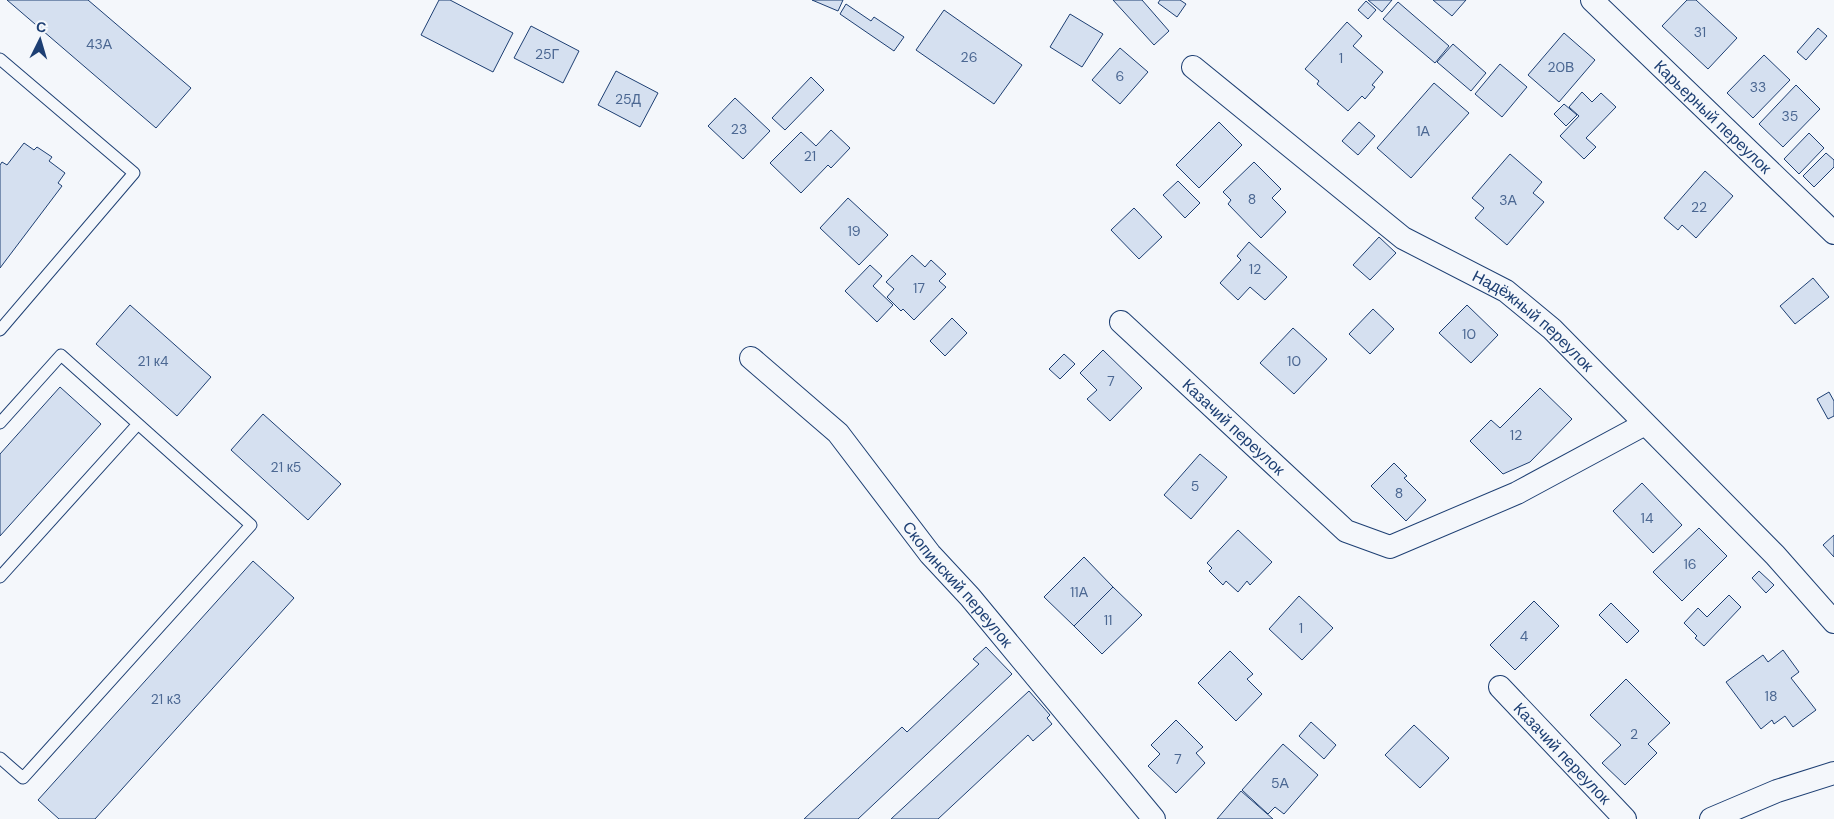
<svg xmlns="http://www.w3.org/2000/svg" width="1834" height="819" font-family="'DM Sans',sans-serif">
<rect width="100%" height="100%" fill="#f4f7fb"/>
<path fill="#d5e0f0" stroke="#1d3f73" d="M 7,0 L 88,0 L 191,88 L 156,128 Z
M 439,0 L 450,0 L 513,33 L 493,72 L 421,35 Z
M 812,0 L 843,0 L 838,11 Z
M 1113,0 L 1142,0 L 1169,31 L 1154,45 Z
M 1160,0 L 1180,0 L 1186,4 L 1177,17 L 1158,3 Z
M 1368,0 L 1392,0 L 1382,12 Z
M 1433,0 L 1466,0 L 1452,16 Z
M 1687,0 L 1696,0 L 1737,38 L 1708,69 L 1662,26 Z
M 1366,1 L 1376,10 L 1368,19 L 1358,10 Z
M 1398,2 L 1449,46 L 1435,63 L 1383,19 Z
M 846,4 L 871,21 L 874,17 L 904,37 L 894,51 L 840,14 Z
M 944,10 L 1022,65 L 994,104 L 916,50 Z
M 1070,14 L 1103,34 L 1082,67 L 1050,47 Z
M 1347,22 L 1362,36 L 1353,46 L 1383,72 L 1372,85 L 1375,87 L 1365,99 L 1362,96 L 1348,111 L 1317,84 L 1319,81 L 1305,69 Z
M 531,26 L 579,51 L 563,83 L 514,58 Z
M 1818,28 L 1827,36 L 1806,60 L 1797,52 Z
M 1564,33 L 1595,60 L 1559,102 L 1528,75 Z
M 1453,44 L 1486,73 L 1471,91 L 1437,62 Z
M 1120,48 L 1148,72 L 1120,104 L 1092,80 Z
M 1764,55 L 1790,80 L 1753,118 L 1727,93 Z
M 1500,64 L 1527,87 L 1502,117 L 1475,94 Z
M 616,71 L 658,93 L 640,127 L 598,105 Z
M 811,77 L 824,90 L 785,130 L 772,118 Z
M 1434,83 L 1469,113 L 1411,178 L 1377,148 Z
M 1796,85 L 1820,109 L 1783,147 L 1759,124 Z
M 1582,92 L 1592,102 L 1601,93 L 1616,107 L 1586,138 L 1596,147 L 1584,159 L 1560,136 L 1579,116 L 1569,107 Z
M 735,98 L 770,131 L 743,159 L 708,126 Z
M 1564,104 L 1577,115 L 1566,126 L 1554,114 Z
M 1219,122 L 1242,145 L 1199,188 L 1176,165 Z
M 1359,122 L 1375,136 L 1358,155 L 1342,141 Z
M 831,130 L 850,148 L 831,168 L 828,165 L 801,193 L 770,163 L 801,132 L 816,146 Z
M 1809,133 L 1824,148 L 1799,174 L 1784,159 Z
M 24,143 L 34,150 L 37,147 L 52,157 L 49,161 L 65,173 L 58,183 L 62,186 L 0,268 L 0,165 L 2,162 L 7,165 Z
M 1826,153 L 1834,160 L 1834,167 L 1814,187 L 1803,176 Z
M 1510,154 L 1542,182 L 1533,193 L 1544,202 L 1507,245 L 1475,218 L 1484,208 L 1472,198 Z
M 1254,162 L 1281,189 L 1272,198 L 1286,212 L 1261,238 L 1228,204 L 1231,200 L 1223,192 Z
M 1705,171 L 1733,196 L 1696,238 L 1682,225 L 1678,230 L 1664,218 Z
M 1178,181 L 1200,203 L 1185,218 L 1163,195 Z
M 848,198 L 888,235 L 859,265 L 820,228 Z
M 1134,208 L 1162,237 L 1139,259 L 1111,230 Z
M 1379,237 L 1396,253 L 1370,280 L 1353,265 Z
M 1249,242 L 1287,277 L 1265,300 L 1250,287 L 1238,300 L 1220,283 L 1241,260 L 1237,256 Z
M 912,255 L 925,267 L 931,260 L 946,274 L 939,281 L 946,287 L 914,320 L 903,309 L 901,311 L 887,297 L 894,289 L 886,282 Z
M 870,265 L 882,276 L 873,286 L 893,305 L 877,322 L 845,291 Z
M 1813,278 L 1829,297 L 1795,324 L 1780,306 Z
M 130,305 L 211,377 L 177,416 L 96,344 Z
M 1467,305 L 1498,335 L 1471,363 L 1439,333 Z
M 1373,309 L 1394,329 L 1370,354 L 1349,334 Z
M 952,318 L 967,333 L 945,356 L 930,341 Z
M 1293,328 L 1327,359 L 1294,394 L 1260,363 Z
M 1103,350 L 1142,388 L 1110,421 L 1087,399 L 1097,390 L 1080,373 Z
M 1064,354 L 1075,364 L 1060,379 L 1049,369 Z
M 60,387 L 101,424 L 0,536 L 0,454 Z
M 1540,388 L 1572,419 L 1530,462 L 1503,474 L 1470,441 L 1491,420 L 1500,428 Z
M 1829,392 L 1834,401 L 1834,416 L 1828,419 L 1817,399 Z
M 263,414 L 341,484 L 308,520 L 231,450 Z
M 1200,454 L 1227,477 L 1191,519 L 1164,495 Z
M 1394,463 L 1407,476 L 1404,478 L 1426,500 L 1406,521 L 1371,486 Z
M 1642,483 L 1682,525 L 1653,553 L 1613,511 Z
M 1699,528 L 1727,556 L 1682,601 L 1653,572 Z
M 1238,530 L 1272,562 L 1250,585 L 1247,581 L 1238,592 L 1226,581 L 1223,585 L 1209,571 L 1212,568 L 1207,563 Z
M 1834,535 L 1834,557 L 1823,545 Z
M 1084,557 L 1113,587 L 1074,626 L 1044,597 Z
M 253,561 L 294,598 L 95,819 L 59,819 L 38,800 Z
M 1759,571 L 1774,585 L 1766,593 L 1752,578 Z
M 1113,587 L 1142,615 L 1102,654 L 1074,626 Z
M 1729,595 L 1741,607 L 1704,646 L 1695,638 L 1697,636 L 1684,623 L 1698,608 L 1707,617 Z
M 1299,596 L 1333,628 L 1302,660 L 1269,629 Z
M 1534,601 L 1559,626 L 1515,670 L 1490,645 Z
M 1611,603 L 1639,631 L 1627,643 L 1599,615 Z
M 986,647 L 1012,674 L 858,819 L 804,819 L 902,727 L 907,732 L 979,664 L 973,659 Z
M 1783,650 L 1799,672 L 1791,678 L 1816,710 L 1793,727 L 1785,716 L 1774,724 L 1772,720 L 1761,729 L 1726,682 L 1763,655 L 1768,662 Z
M 1230,651 L 1253,674 L 1247,679 L 1262,694 L 1236,721 L 1198,683 Z
M 1626,679 L 1670,723 L 1648,744 L 1657,753 L 1625,785 L 1602,763 L 1621,745 L 1590,715 Z
M 1029,691 L 1050,715 L 1047,718 L 1052,724 L 1033,741 L 1028,735 L 938,819 L 891,819 Z
M 1176,720 L 1203,747 L 1196,753 L 1205,763 L 1176,793 L 1148,766 L 1160,754 L 1151,745 Z
M 1311,722 L 1336,745 L 1324,759 L 1299,736 Z
M 1414,725 L 1449,758 L 1420,788 L 1385,755 Z
M 1283,744 L 1318,775 L 1284,814 L 1275,807 L 1268,814 L 1242,790 Z
M 1241,791 L 1273,819 L 1217,819 Z"/>
<g fill="none" stroke-linecap="round" stroke-linejoin="round">
<g stroke="#1d3f73" stroke-width="13">
<path id="service" d="M 0,59 L 134,173 L 0,330
M 0,423 L 61,355 L 251,525 L 23,778 L 0,758
M 0,577 L 138,424"/>
</g>
<g stroke="#1d3f73" stroke-width="24">
<g id="minor">
<path id="s1" d="M 1592,0 L 1834,233"/>
<path id="s2" d="M 1193,67 L 1403,238 L 1506,291 L 1552,329 L 1775,555 L 1834,622"/>
<path id="s3" d="M 1121,322 L 1346,531 L 1390,547 L 1517,493 L 1645,424"/>
<path id="s4" d="M 751,358 L 838,433 L 930,554 L 970,597 L 1154,819"/>
<path id="s5" d="M 1500,687 L 1625,819"/>
<path d="M 1711,819 L 1777,791 L 1834,773"/>
</g>
</g>
<use href="#service" stroke="#f4f7fb" stroke-width="11"/>
<use href="#minor" stroke="#f4f7fb" stroke-width="22"/>
</g>
<g text-anchor="middle" stroke-width="4" stroke-linejoin="round" paint-order="stroke">
<g font-size="14" fill="#4b6792">
<text x="1700" y="37">31</text>
<text x="99" y="49">43А</text>
<text x="547" y="59">25Г</text>
<text x="969" y="62">26</text>
<text x="1341" y="63">1</text>
<text x="1561" y="72">20В</text>
<text x="1120" y="81">6</text>
<text x="1758" y="92">33</text>
<text x="628" y="104">25Д</text>
<text x="1790" y="121">35</text>
<text x="739" y="134">23</text>
<text x="1423" y="136">1А</text>
<text x="810" y="161">21</text>
<text x="1252" y="204">8</text>
<text x="1508" y="205">3А</text>
<text x="1699" y="212">22</text>
<text x="854" y="236">19</text>
<text x="1255" y="274">12</text>
<text x="919" y="293">17</text>
<text x="1469" y="339">10</text>
<text x="153" y="366">21 к4</text>
<text x="1294" y="366">10</text>
<text x="1111" y="386">7</text>
<text x="1516" y="440">12</text>
<text x="286" y="472">21 к5</text>
<text x="1195" y="491">5</text>
<text x="1399" y="498">8</text>
<text x="1647" y="523">14</text>
<text x="1690" y="569">16</text>
<text x="1079" y="597">11А</text>
<text x="1108" y="625">11</text>
<text x="1301" y="633">1</text>
<text x="1524" y="641">4</text>
<text x="1771" y="701">18</text>
<text x="166" y="704">21 к3</text>
<text x="1634" y="739">2</text>
<text x="1178" y="764">7</text>
<text x="1280" y="788">5А</text>
</g>
<g font-size="16" fill="#1d3f73" stroke="#f4f7fb">
<text dy="6" stroke="none"><textPath href="#s1" startOffset="168">Карьерный переулок</textPath></text>
<text dy="6" stroke="none"><textPath href="#s2" startOffset="426">Надёжный переулок</textPath></text>
<text dy="6" stroke="none"><textPath href="#s3" startOffset="154">Казачий переулок</textPath></text>
<text dy="6" stroke="none"><textPath href="#s4" startOffset="308">Скопинский переулок</textPath></text>
<text dy="6" stroke="none"><textPath href="#s5" startOffset="91">Казачий переулок</textPath></text>
</g>
</g>
<g transform="translate(40 40) rotate(5)" stroke="#f4f7fb" stroke-width="4" paint-order="stroke">
<path d="M0-4L9 19L0 12L-9 19Z" fill="#1d3f73"/>
<text y="-8" font-size="14" font-weight="bold" text-anchor="middle" fill="#1d3f73">С</text>
</g>
</svg>
